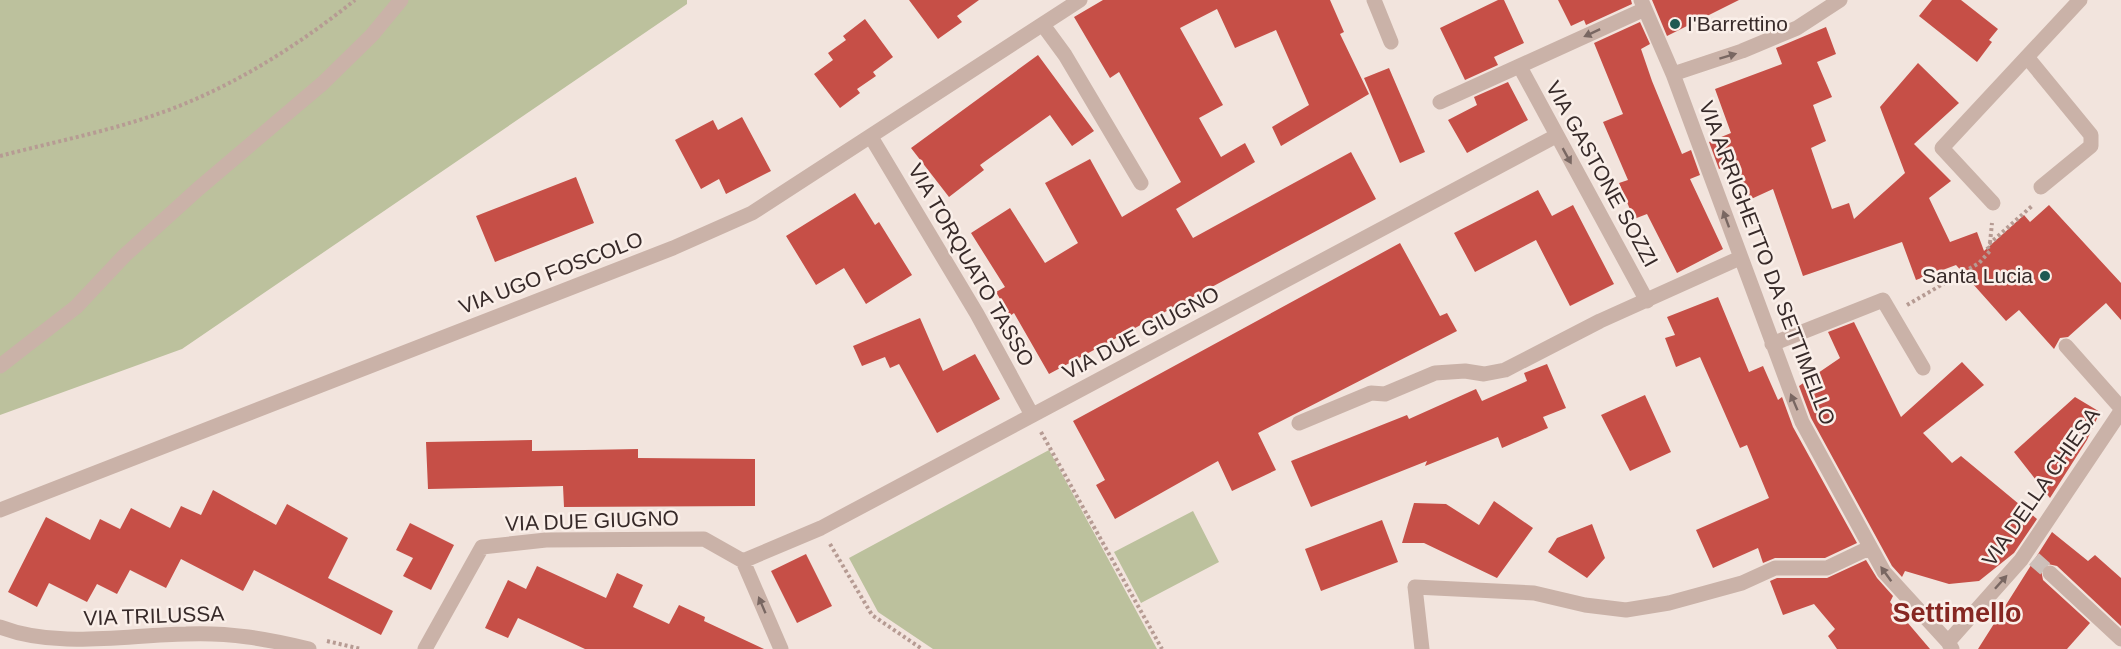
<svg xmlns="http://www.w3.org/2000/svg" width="2121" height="649" font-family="Helvetica,sans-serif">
<rect width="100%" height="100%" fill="#f2e4dd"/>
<path fill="#bcc19d" d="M 0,0 L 687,0 L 687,4 L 182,349 L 0,415 Z
M 1049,450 L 1157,649 L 933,649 L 878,612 L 849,558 Z
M 1193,511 L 1219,562 L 1141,603 L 1114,552 Z"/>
<path fill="#c64f47" d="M 909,0 L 979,0 L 957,16 L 962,22 L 938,39 Z
M 1103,0 L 1330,0 L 1344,32 L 1340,34 L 1369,94 L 1281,146 L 1272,127 L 1309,105 L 1276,30 L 1235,48 L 1217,9 L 1180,28 L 1223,105 L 1199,118 L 1221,157 L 1245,143 L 1255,162 L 1176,209 L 1193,238 L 1351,152 L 1376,199 L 1049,374 L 1014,313 L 1010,316 L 996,292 L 1005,287 L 971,233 L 1010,208 L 1045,263 L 1078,243 L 1045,183 L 1090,159 L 1122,217 L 1181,182 L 1119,72 L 1110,78 L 1074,17 Z
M 1498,0 L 1504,0 L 1524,43 L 1494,57 L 1498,65 L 1465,80 L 1440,28 Z
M 1558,0 L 1631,0 L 1632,4 L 1586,25 L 1584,20 L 1571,26 Z
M 1652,0 L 1739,0 L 1667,36 Z
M 1932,0 L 1961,0 L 1998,29 L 1989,40 L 1992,42 L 1977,62 L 1919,16 Z
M 865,19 L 893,57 L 873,72 L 876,76 L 857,89 L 860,93 L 840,108 L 814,74 L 833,60 L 828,53 L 846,40 L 843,36 Z
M 1640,22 L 1650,44 L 1641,49 L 1652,81 L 1682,154 L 1691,150 L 1700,175 L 1690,179 L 1723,249 L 1677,273 L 1647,214 L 1634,219 L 1619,183 L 1628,180 L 1603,122 L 1623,114 L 1594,43 Z
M 1826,27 L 1836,54 L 1817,62 L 1832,97 L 1813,105 L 1826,141 L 1811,148 L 1832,209 L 1849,203 L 1854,219 L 1905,173 L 1880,107 L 1918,63 L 1959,103 L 1914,144 L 1951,181 L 1929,198 L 1950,242 L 1977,232 L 1984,251 L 2024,215 L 2030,222 L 2049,205 L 2121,283 L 2121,320 L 2106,303 L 2068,337 L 2060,338 L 2054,349 L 2019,310 L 2006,321 L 1956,265 L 1916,280 L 1902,242 L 1803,276 L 1773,189 L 1749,200 L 1734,164 L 1719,169 L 1709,142 L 1731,133 L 1715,89 L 1782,64 L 1776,48 Z
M 1038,55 L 1094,131 L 1072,146 L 1050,115 L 980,165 L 984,170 L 949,197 L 911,148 Z
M 1389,68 L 1425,152 L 1400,163 L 1364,78 Z
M 1508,82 L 1528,120 L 1467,153 L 1448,120 L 1477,105 L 1474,97 Z
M 742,117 L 771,171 L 726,194 L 719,179 L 701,189 L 675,140 L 713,120 L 718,130 Z
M 576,177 L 594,223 L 495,262 L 476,216 Z
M 1538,190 L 1552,216 L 1573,205 L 1614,284 L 1570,306 L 1536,240 L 1475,272 L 1454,233 Z
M 855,193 L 875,225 L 879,222 L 912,275 L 866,304 L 844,268 L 816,285 L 786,236 Z
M 1400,243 L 1440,316 L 1447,313 L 1457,331 L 1258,433 L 1276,470 L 1232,491 L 1218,461 L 1115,519 L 1096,485 L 1105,480 L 1073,421 Z
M 1718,297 L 1749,372 L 1763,366 L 1778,400 L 1782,397 L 1793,427 L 1857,543 L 1825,558 L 1775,558 L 1763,563 L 1758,548 L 1713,568 L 1696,530 L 1769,498 L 1747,445 L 1740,448 L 1700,357 L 1676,367 L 1665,338 L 1675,335 L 1667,317 Z
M 920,318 L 943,371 L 975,354 L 1000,399 L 937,433 L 899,364 L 890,368 L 885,357 L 862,366 L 853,346 Z
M 1854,322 L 1901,417 L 1962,362 L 1984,385 L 1923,433 L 1952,463 L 1961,456 L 2037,519 L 2014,553 L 1979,581 L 1949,584 L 1905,571 L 1902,577 L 1892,566 L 1811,418 L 1799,386 L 1840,358 L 1828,332 Z
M 1547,364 L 1566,408 L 1543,417 L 1548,428 L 1502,448 L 1498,437 L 1425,466 L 1427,461 L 1311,507 L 1291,461 L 1407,415 L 1409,419 L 1476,389 L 1482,401 L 1527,381 L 1524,373 Z
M 1645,395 L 1671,452 L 1630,471 L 1601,415 Z
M 2075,397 L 2100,412 L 2087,440 L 2050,498 L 2014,452 Z
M 532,440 L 532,451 L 638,449 L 638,458 L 755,459 L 755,506 L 564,507 L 563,486 L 428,489 L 426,442 Z
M 213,490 L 276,525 L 287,504 L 348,538 L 328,578 L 393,611 L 381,635 L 254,570 L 243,591 L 181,559 L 166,588 L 130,570 L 117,594 L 97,584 L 87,602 L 49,583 L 37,607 L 8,592 L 46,517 L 90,540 L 100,519 L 120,529 L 131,508 L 170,528 L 181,506 L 201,515 Z
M 1494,501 L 1533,528 L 1497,578 L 1424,543 L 1402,543 L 1414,503 L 1446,504 L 1479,525 Z
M 1382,520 L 1398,562 L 1321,591 L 1305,549 Z
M 410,523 L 454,545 L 431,590 L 403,576 L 413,558 L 396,550 Z
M 1592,524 L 1605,558 L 1587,578 L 1548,552 L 1557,538 Z
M 2052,532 L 2088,561 L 2095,555 L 2121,578 L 2121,626 L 2057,566 L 2048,564 L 2041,570 L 2043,580 L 2090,623 L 2067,649 L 1978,649 Z
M 806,554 L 832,606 L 797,623 L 771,571 Z
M 1866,560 L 1877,578 L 1893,596 L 1890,602 L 1930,649 L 1837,649 L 1828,636 L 1835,629 L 1814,604 L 1783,615 L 1770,581 L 1777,578 L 1827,578 Z
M 537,566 L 606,598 L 617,573 L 643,585 L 633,607 L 669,624 L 679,605 L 705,617 L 704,621 L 764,649 L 585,649 L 518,618 L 508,638 L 485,628 L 508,580 L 526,589 Z"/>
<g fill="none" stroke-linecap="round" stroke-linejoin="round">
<path stroke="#cdbfb9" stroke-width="15" stroke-dasharray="15 8" stroke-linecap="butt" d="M 2034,559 L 2050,573"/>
<path stroke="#b69b93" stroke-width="4" stroke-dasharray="3 3" stroke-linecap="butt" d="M 0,156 C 61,140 126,128 184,104 C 245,79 304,41 355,0
M 1990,243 L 1992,223
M 1907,305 L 1979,263 L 1990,251 L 1987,246 L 2033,205
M 1041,432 L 1162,649
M 830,544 L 872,615 L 922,649
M 327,641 L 361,649"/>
<path stroke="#cab2a8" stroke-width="15" d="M 1374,0 L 1391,42
M 1641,0 L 1673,74 L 1802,422 L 1884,572 L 1948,642 L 1952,649
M 1043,25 L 1065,55 L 1141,183
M 2027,57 L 2091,135 L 2091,146 L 2041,187
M 1520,67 L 1647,301
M 1673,74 L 1742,51 L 1797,28 L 1840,0
M 1440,102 L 1645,9
M 871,137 L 977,314 L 1032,415
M 1993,203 L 1942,148 L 2080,0
M 1772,344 L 1883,300 L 1923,368
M 2066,346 L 2121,408
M 0,366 L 76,307 L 124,256 L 198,189 L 323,83 L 372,35 L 401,0
M 1299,423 L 1371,393 L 1385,394 L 1435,373 L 1465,371 L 1484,374 L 1505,370 L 1600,321 L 1740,258
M 0,510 L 673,248 L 752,213 L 1080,0
M 743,561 L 781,649
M 2050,573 L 2121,639
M 0,627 C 57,649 126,635 186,634 C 229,632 268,639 309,649
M 1948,642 L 2021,560 L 2121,411
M 425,649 L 482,547 L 546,540 L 704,539 L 743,561 L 821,528 L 1556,136
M 1422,649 L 1415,587 L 1534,593 L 1585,605 L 1626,610 L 1669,603 L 1742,583 L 1775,568 L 1827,568 L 1869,548"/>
</g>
<defs><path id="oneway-solid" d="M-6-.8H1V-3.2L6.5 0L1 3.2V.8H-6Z" transform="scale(1.5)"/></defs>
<g fill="#796762">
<use href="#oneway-solid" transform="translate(1592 33) rotate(155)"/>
<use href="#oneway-solid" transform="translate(1728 56) rotate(-17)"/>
<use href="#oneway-solid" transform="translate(1567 156) rotate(61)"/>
<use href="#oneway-solid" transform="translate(1726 219) rotate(-110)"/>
<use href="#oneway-solid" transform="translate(1794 402) rotate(-113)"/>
<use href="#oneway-solid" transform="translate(1886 574) rotate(-126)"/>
<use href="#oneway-solid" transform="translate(2001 582) rotate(-48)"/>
<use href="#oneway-solid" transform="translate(762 605) rotate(-113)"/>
</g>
<g fill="#1e5952" stroke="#faefe9" stroke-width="2">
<circle cx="1675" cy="24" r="6"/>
<circle cx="2045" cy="276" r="6"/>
</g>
<g text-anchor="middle" stroke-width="5" stroke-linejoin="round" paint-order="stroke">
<g font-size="21" fill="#372a29" stroke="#faefe9" text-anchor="start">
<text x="1687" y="31">I'Barrettino</text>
<text x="2033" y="283" text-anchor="end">Santa Lucia</text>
</g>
<g font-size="21" fill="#372a29" stroke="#faefe9">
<text transform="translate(1602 174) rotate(61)" y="7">VIA GASTONE SOZZI</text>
<text transform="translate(1767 263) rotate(69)" y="7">VIA ARRIGHETTO DA SETTIMELLO</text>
<text transform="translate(971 265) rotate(60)" y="7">VIA TORQUATO TASSO</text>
<text transform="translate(551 273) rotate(-21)" y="7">VIA UGO FOSCOLO</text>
<text transform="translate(1141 333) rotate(-28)" y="7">VIA DUE GIUGNO</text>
<text transform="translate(2041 487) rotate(-55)" y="7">VIA DELLA CHIESA</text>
<text transform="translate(592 521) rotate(-2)" y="7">VIA DUE GIUGNO</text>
<text transform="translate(154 616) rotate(-2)" y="7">VIA TRILUSSA</text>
</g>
<g font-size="27" font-weight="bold" fill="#862722" stroke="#faefe9">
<text x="1957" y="622">Settimello</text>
</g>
</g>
</svg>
